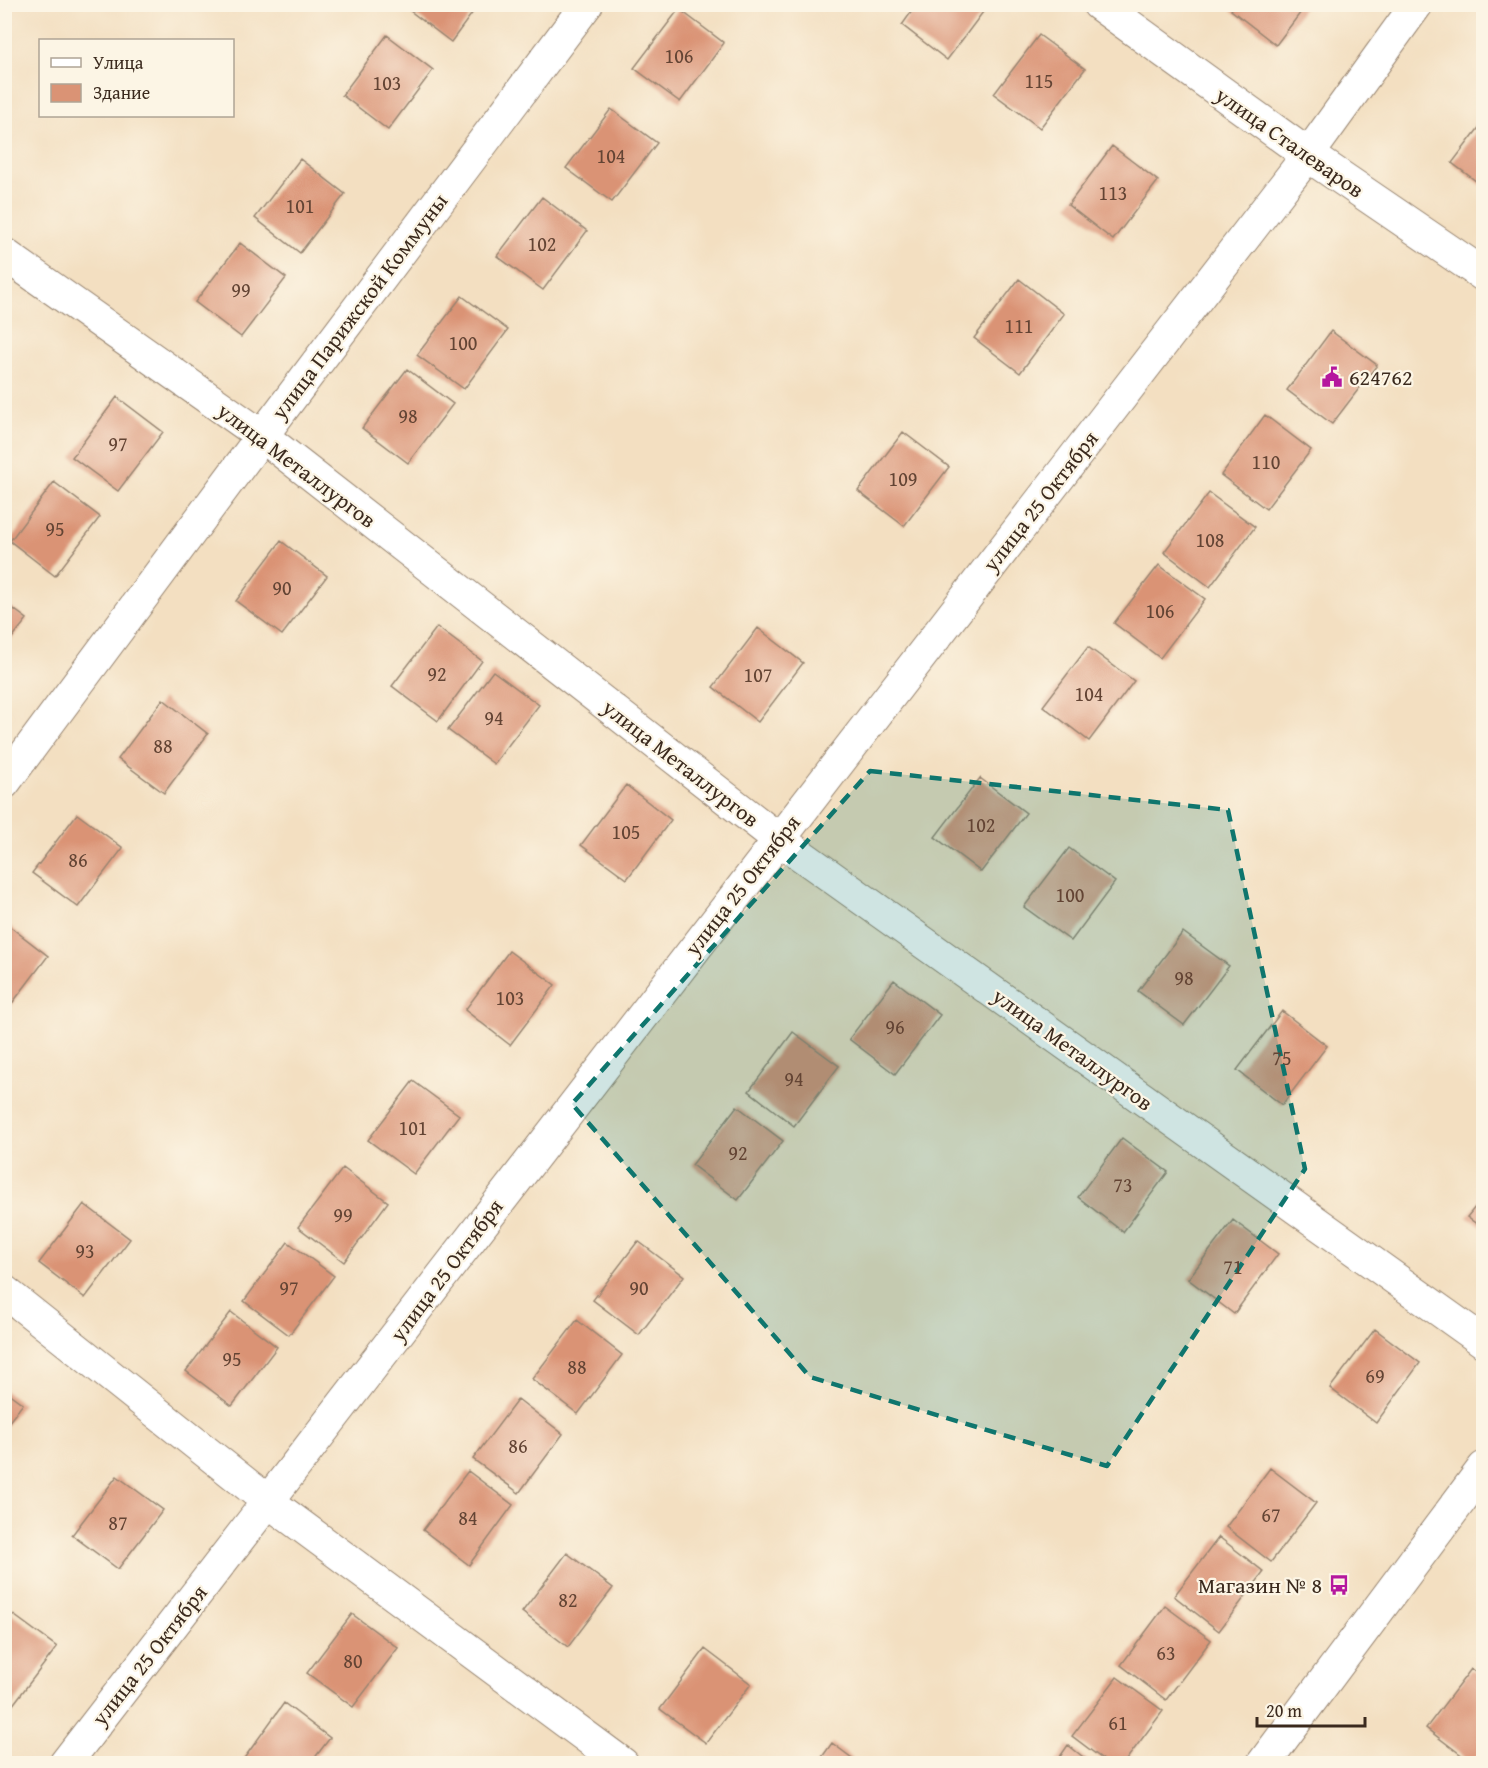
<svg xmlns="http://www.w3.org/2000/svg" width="1488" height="1768" font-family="'Gentium Book Plus',serif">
<rect width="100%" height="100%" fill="#fcf5e5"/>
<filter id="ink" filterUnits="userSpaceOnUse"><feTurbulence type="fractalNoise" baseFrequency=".0167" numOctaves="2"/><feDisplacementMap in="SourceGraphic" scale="12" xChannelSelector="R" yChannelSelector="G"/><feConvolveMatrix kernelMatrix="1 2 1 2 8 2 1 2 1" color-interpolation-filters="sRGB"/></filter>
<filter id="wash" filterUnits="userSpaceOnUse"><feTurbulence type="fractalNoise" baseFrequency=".008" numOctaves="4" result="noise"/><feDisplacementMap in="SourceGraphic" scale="24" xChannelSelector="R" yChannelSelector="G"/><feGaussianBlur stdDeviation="1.35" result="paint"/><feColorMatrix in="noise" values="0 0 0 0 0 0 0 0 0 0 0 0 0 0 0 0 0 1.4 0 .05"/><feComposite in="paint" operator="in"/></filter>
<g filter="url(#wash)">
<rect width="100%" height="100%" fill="#f3dfc1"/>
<g id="blocks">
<path fill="#da9375" d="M 407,4 L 479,4 L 451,42 L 405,7 Z
M 917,4 L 989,4 L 947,60 L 902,25 Z
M 1235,4 L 1307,4 L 1276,45 L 1231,10 Z
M 679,9 L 724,43 L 680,102 L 634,68 Z
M 387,35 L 433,70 L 388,130 L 342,95 Z
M 1039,35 L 1085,69 L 1040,128 L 994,94 Z
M 611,109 L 657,143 L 612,202 L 566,168 Z
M 1484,121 L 1484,187 L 1452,163 Z
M 1112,146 L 1158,181 L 1113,240 L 1068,205 Z
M 300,159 L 345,194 L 300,253 L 255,218 Z
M 542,197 L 587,231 L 543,290 L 497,256 Z
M 240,243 L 286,278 L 241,337 L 195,302 Z
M 1019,279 L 1064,314 L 1020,373 L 974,338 Z
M 462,296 L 508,330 L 464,389 L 417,355 Z
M 1331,331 L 1377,365 L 1332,424 L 1287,390 Z
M 407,369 L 453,404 L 408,463 L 362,428 Z
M 117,397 L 163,432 L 118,491 L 72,457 Z
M 1265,415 L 1311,450 L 1266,509 L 1221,475 Z
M 903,432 L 949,467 L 904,526 L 858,491 Z
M 54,482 L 100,517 L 55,576 L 10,541 Z
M 1209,493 L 1255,527 L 1210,587 L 1164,552 Z
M 281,541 L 327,576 L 282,635 L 236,601 Z
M 1159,565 L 1205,599 L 1160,658 L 1114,623 Z
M 4,602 L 27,619 L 4,648 Z
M 437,627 L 482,661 L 438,721 L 392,686 Z
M 758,628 L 803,663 L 758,722 L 713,687 Z
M 1088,647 L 1134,681 L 1089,741 L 1043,706 Z
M 493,671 L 539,705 L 494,764 L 448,730 Z
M 163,699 L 208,734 L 164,793 L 118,759 Z
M 980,778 L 1026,813 L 981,872 L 935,837 Z
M 626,785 L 671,820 L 627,879 L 581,845 Z
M 77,814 L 123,848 L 78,907 L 32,873 Z
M 1069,848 L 1115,882 L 1071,941 L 1024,907 Z
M 4,922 L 48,956 L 4,1014 Z
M 1183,932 L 1229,966 L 1184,1025 L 1138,991 Z
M 509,951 L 555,985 L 510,1045 L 465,1010 Z
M 894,980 L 940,1015 L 895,1074 L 849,1039 Z
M 1282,1011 L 1327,1046 L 1282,1105 L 1237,1070 Z
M 793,1032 L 839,1066 L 794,1126 L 749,1091 Z
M 413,1081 L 459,1115 L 414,1174 L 368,1140 Z
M 737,1106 L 783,1141 L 738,1200 L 692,1165 Z
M 1122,1138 L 1168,1172 L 1123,1232 L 1078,1197 Z
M 343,1168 L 388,1202 L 344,1262 L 298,1227 Z
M 1484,1196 L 1484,1229 L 1467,1217 Z
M 84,1204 L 130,1239 L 85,1298 L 39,1263 Z
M 1233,1220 L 1278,1254 L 1234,1314 L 1188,1279 Z
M 638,1241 L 684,1276 L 639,1335 L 593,1300 Z
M 288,1242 L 334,1276 L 289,1335 L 244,1301 Z
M 231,1312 L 277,1347 L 232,1406 L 186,1371 Z
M 577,1320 L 622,1355 L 578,1414 L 532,1379 Z
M 1375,1329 L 1420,1363 L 1376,1423 L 1330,1388 Z
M 4,1390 L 23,1404 L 4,1428 Z
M 518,1399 L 563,1434 L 519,1493 L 473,1459 Z
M 1270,1468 L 1316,1503 L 1271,1562 L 1226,1527 Z
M 468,1471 L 513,1505 L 469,1565 L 423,1530 Z
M 117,1476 L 163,1510 L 118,1569 L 72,1535 Z
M 1219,1537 L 1264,1572 L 1219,1631 L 1174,1596 Z
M 567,1553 L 613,1588 L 568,1647 L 522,1612 Z
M 1165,1606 L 1211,1640 L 1166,1700 L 1121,1665 Z
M 11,1613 L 57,1647 L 12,1706 L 4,1701 L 4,1622 Z
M 352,1614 L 398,1648 L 353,1707 L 307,1673 Z
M 705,1649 L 751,1684 L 706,1743 L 660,1709 Z
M 1471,1669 L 1484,1679 L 1484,1748 L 1472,1763 L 1426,1728 Z
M 1117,1677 L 1163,1711 L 1123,1764 L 1109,1764 L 1072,1736 Z
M 284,1703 L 330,1738 L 310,1764 L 240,1764 Z
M 832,1743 L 860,1764 L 817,1764 Z
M 1068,1745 L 1092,1764 L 1055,1764 Z"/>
</g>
</g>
<g filter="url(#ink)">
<use href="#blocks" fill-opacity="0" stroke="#978470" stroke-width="1.5"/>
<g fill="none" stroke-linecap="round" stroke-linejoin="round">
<g stroke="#978470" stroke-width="34">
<path id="street" d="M 4,254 L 262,436 L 777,838 L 1484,1342
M 4,783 L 262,436 L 587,4
M 4,1291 L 269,1502 L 623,1764
M 65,1764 L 1308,155 L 1417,4"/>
</g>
<g stroke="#978470" stroke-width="35">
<path id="secondary" d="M 1263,1764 L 1484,1468"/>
</g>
<g stroke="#978470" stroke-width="35">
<path id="primary" d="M 1099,4 L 1308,155 L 1484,275"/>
</g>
<use href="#street" stroke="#fff" stroke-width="32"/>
<use href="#secondary" stroke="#fff" stroke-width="33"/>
<use href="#primary" stroke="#fff" stroke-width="33"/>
</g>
</g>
<path fill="#0f766e" fill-opacity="0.2" stroke="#0f766e" stroke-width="4.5" stroke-dasharray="12 8" stroke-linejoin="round" d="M 870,771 L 1228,810 L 1305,1169 L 1107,1466 L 810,1377 L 572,1104 Z"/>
<defs>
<g id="civic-bare" transform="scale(1.62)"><path d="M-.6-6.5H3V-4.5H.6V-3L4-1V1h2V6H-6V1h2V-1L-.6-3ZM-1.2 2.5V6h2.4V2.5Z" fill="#b5179e" stroke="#fcf5e5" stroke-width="2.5" paint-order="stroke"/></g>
<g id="bus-bare" transform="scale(1.62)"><path d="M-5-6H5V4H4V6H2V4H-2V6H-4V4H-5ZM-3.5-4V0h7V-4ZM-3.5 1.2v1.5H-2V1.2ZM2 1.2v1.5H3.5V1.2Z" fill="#b5179e" stroke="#fcf5e5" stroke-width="2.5" paint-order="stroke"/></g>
</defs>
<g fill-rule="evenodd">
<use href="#civic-bare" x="1332" y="377"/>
<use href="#bus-bare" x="1339" y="1585"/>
</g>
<g text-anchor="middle" stroke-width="4.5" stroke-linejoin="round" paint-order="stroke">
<g font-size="20" fill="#634434">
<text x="679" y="63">106</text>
<text x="1039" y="88">115</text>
<text x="387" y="90">103</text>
<text x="611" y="163">104</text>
<text x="1113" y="200">113</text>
<text x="300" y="213">101</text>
<text x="542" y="251">102</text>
<text x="241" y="297">99</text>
<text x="1019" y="333">111</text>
<text x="463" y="350">100</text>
<text x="408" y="423">98</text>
<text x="118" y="451">97</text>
<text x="1266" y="469">110</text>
<text x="903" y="486">109</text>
<text x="55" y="536">95</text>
<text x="1210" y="547">108</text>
<text x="282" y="595">90</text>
<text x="1160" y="618">106</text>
<text x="437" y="681">92</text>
<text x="758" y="682">107</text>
<text x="1089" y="701">104</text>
<text x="494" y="725">94</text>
<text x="163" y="753">88</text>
<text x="981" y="832">102</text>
<text x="626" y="839">105</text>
<text x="78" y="867">86</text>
<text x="1070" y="902">100</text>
<text x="1184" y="985">98</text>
<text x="510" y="1005">103</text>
<text x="895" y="1034">96</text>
<text x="1282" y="1065">75</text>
<text x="794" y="1086">94</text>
<text x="413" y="1135">101</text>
<text x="738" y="1160">92</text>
<text x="1123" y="1192">73</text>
<text x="343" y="1222">99</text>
<text x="85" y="1258">93</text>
<text x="1233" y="1274">71</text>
<text x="289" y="1295">97</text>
<text x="639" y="1295">90</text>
<text x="232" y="1366">95</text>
<text x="577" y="1374">88</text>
<text x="1375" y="1383">69</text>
<text x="518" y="1453">86</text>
<text x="1271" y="1522">67</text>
<text x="468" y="1525">84</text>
<text x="118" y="1530">87</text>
<text x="568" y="1607">82</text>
<text x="1166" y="1660">63</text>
<text x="353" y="1668">80</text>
<text x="1118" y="1730">61</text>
</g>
<g font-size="22" fill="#3b2a1e" stroke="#fcf5e5">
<text transform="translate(1290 142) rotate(35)" y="8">улица Сталеваров</text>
<text transform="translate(359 306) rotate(-53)" y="8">улица Парижской Коммуны</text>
<text transform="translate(297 465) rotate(37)" y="8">улица Металлургов</text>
<text transform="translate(1040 501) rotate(-52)" y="8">улица 25 Октября</text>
<text transform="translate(681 763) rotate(38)" y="8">улица Металлургов</text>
<text transform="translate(742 885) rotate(-52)" y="8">улица 25 Октября</text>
<text transform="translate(1073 1049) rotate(36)" y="8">улица Металлургов</text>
<text transform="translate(446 1270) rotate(-53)" y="8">улица 25 Октября</text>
<text transform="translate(149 1655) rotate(-52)" y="8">улица 25 Октября</text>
</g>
<g font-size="22" fill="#3b2a1e" stroke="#fcf5e5" text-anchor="start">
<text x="1349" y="385">624762</text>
<text x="1322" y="1593" text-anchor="end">Магазин № 8</text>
</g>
</g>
<rect width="1488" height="1768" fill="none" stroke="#fcf5e5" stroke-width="24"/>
<rect x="39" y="39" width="195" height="78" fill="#fcf5e5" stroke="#afa495" stroke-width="1.5"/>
<rect x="51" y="58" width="30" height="9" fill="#ffffff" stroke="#afa495" stroke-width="1.5"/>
<text x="93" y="69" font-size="18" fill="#3b2a1e">Улица</text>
<rect x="51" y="84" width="30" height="18" fill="#da9375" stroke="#afa495" stroke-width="1.5"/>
<text x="93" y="99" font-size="18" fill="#3b2a1e">Здание</text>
<path d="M1257 1717v9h108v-9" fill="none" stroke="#3b2a1e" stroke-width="3"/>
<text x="1266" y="1717" font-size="18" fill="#3b2a1e" stroke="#fcf5e5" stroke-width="4.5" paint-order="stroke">20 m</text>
</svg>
